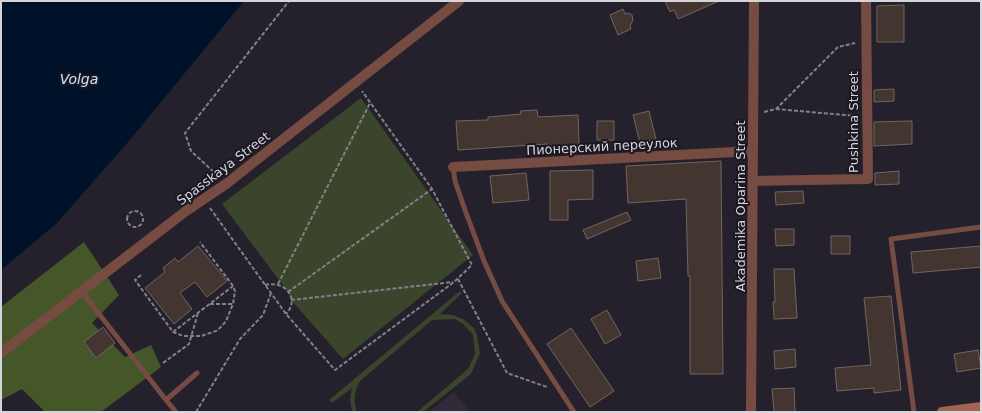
<svg xmlns="http://www.w3.org/2000/svg" width="982" height="413" font-family="'DejaVu Sans',sans-serif">
<rect width="100%" height="100%" fill="#25212c"/>
<path fill="#322a39" d="M 454,392 L 470,412 L 429,412 Z"/>
<path fill="#3a452b" d="M 361,98 L 473,255 L 343,359 L 291,300 L 288,292 L 222,204 Z
M 460,291 L 462,293 L 440,314 L 452,315 L 463,319 L 474,328 L 477,335 L 480,353 L 471,374 L 423,412 L 417,412 L 468,369 L 475,354 L 473,335 L 463,324 L 455,319 L 432,320 L 360,381 C 354,392 353,401 357,412 L 352,412 L 350,399 L 352,388 L 332,403 L 329,400 Z"/>
<path fill="#455728" d="M 84,242 L 119,295 L 92,323 L 125,357 L 151,345 L 161,367 L 101,412 L 45,412 L 22,389 L 1,400 L 1,307 Z"/>
<path fill="#00112a" d="M 1,1 L 244,1 L 129,141 L 57,223 L 1,270 Z"/>
<path fill="#433631" stroke="#73645f" d="M 665,1 L 719,1 L 678,19 L 674,10 L 670,12 Z
M 904,5 L 904,42 L 877,42 L 877,6 Z
M 623,9 L 625,14 L 629,13 L 632,15 L 633,20 L 630,26 L 631,29 L 618,35 L 610,15 Z
M 894,89 L 894,101 L 874,102 L 874,90 Z
M 537,110 L 538,117 L 578,115 L 579,145 L 547,146 L 547,144 L 458,150 L 456,121 L 488,120 L 488,117 L 521,114 L 520,111 Z
M 649,111 L 656,139 L 640,143 L 633,115 Z
M 597,121 L 614,121 L 614,140 L 597,140 Z
M 912,121 L 912,144 L 874,146 L 874,122 Z
M 721,161 L 723,374 L 690,374 L 690,276 L 688,276 L 686,199 L 628,203 L 626,166 Z
M 593,170 L 593,199 L 568,200 L 568,220 L 550,220 L 550,171 Z
M 899,171 L 899,184 L 875,185 L 875,173 Z
M 526,173 L 529,200 L 493,203 L 490,176 Z
M 803,191 L 804,203 L 776,205 L 775,192 Z
M 627,212 L 631,220 L 587,239 L 583,230 Z
M 775,229 L 794,229 L 794,245 L 776,246 Z
M 831,236 L 850,236 L 850,254 L 831,254 Z
M 198,246 L 227,281 L 207,297 L 195,282 L 180,293 L 192,309 L 174,324 L 145,288 L 165,272 L 163,268 L 175,258 L 178,262 Z
M 981,246 L 981,267 L 913,273 L 911,252 Z
M 658,258 L 661,278 L 638,281 L 636,261 Z
M 774,269 L 794,269 L 797,318 L 774,319 L 773,302 L 775,302 Z
M 891,296 L 901,390 L 874,393 L 874,388 L 837,391 L 835,368 L 871,365 L 864,298 Z
M 607,310 L 621,335 L 605,344 L 591,319 Z
M 103,327 L 115,343 L 96,358 L 84,342 Z
M 571,328 L 614,391 L 590,407 L 547,344 Z
M 795,349 L 796,367 L 775,369 L 774,351 Z
M 978,350 L 981,368 L 957,372 L 954,354 Z
M 794,388 L 795,412 L 774,412 L 772,389 Z"/>
<g fill="none" stroke-linecap="round" stroke-linejoin="round">
<path stroke="#838089" stroke-width="2" stroke-dasharray="4 2" stroke-linecap="butt" d="M 776,109 L 856,116
M 764,112 L 776,109 L 838,47 L 855,43
M 218,176 L 191,151 L 185,133 L 289,1
M 210,208 L 286,314 L 335,370 L 454,282 L 472,265 L 432,189 L 362,91
M127 219a8 8 0 1 1 16 0a8 8 0 1 1-16 0Z
M 141,275 L 135,280 L 173,332 L 183,336 L 201,336 L 216,331 L 221,327 L 226,321 L 233,304 L 235,291 L 233,286 L 200,242
M 458,279 L 507,373 L 547,387
M 278,284 L 370,103
M 265,285 C 284,280 301,298 286,314
M 288,292 L 432,189
M 291,300 L 453,282
M 210,304 L 233,304
M 173,332 L 233,286
M 163,363 L 189,344 L 198,313
M 196,412 L 240,339 L 263,315 L 271,293"/>
<path stroke="#764c42" stroke-width="5" d="M 453,167 L 455,181 L 465,210 L 484,261 L 502,301 L 574,412
M 82,292 L 166,400
M 176,412 L 166,400 L 197,373
M 914,412 L 891,239 L 981,227"/>
<path stroke="#764c42" stroke-width="10" d="M 453,167 L 753,151
M 753,181 L 868,179 L 866,1
M 1,353 L 186,211 L 226,184 L 459,1
M 751,412 L 754,1"/>
<path stroke="#a56252" stroke-width="10" d="M 942,412 L 981,407"/>
</g>
<g text-anchor="middle" stroke-width="4" stroke-linejoin="round" paint-order="stroke">
<g font-size="13" fill="#d7d5dc" stroke="#1b1822">
<text transform="translate(853 122) rotate(-90)" y="5">Pushkina Street</text>
<text transform="translate(602 146) rotate(-3)" y="5">Пионерский переулок</text>
<text transform="translate(223 168) rotate(-37)" y="5">Spasskaya Street</text>
<text transform="translate(740 206) rotate(-90)" y="5">Akademika Oparina Street</text>
</g>
<g font-size="14" font-style="italic" fill="#cbe0fa" stroke="#1b1822">
<text x="79" y="84">Volga</text>
</g>
</g>
<rect width="982" height="413" fill="none" stroke="#d7d5dc" stroke-width="4"/>
</svg>
